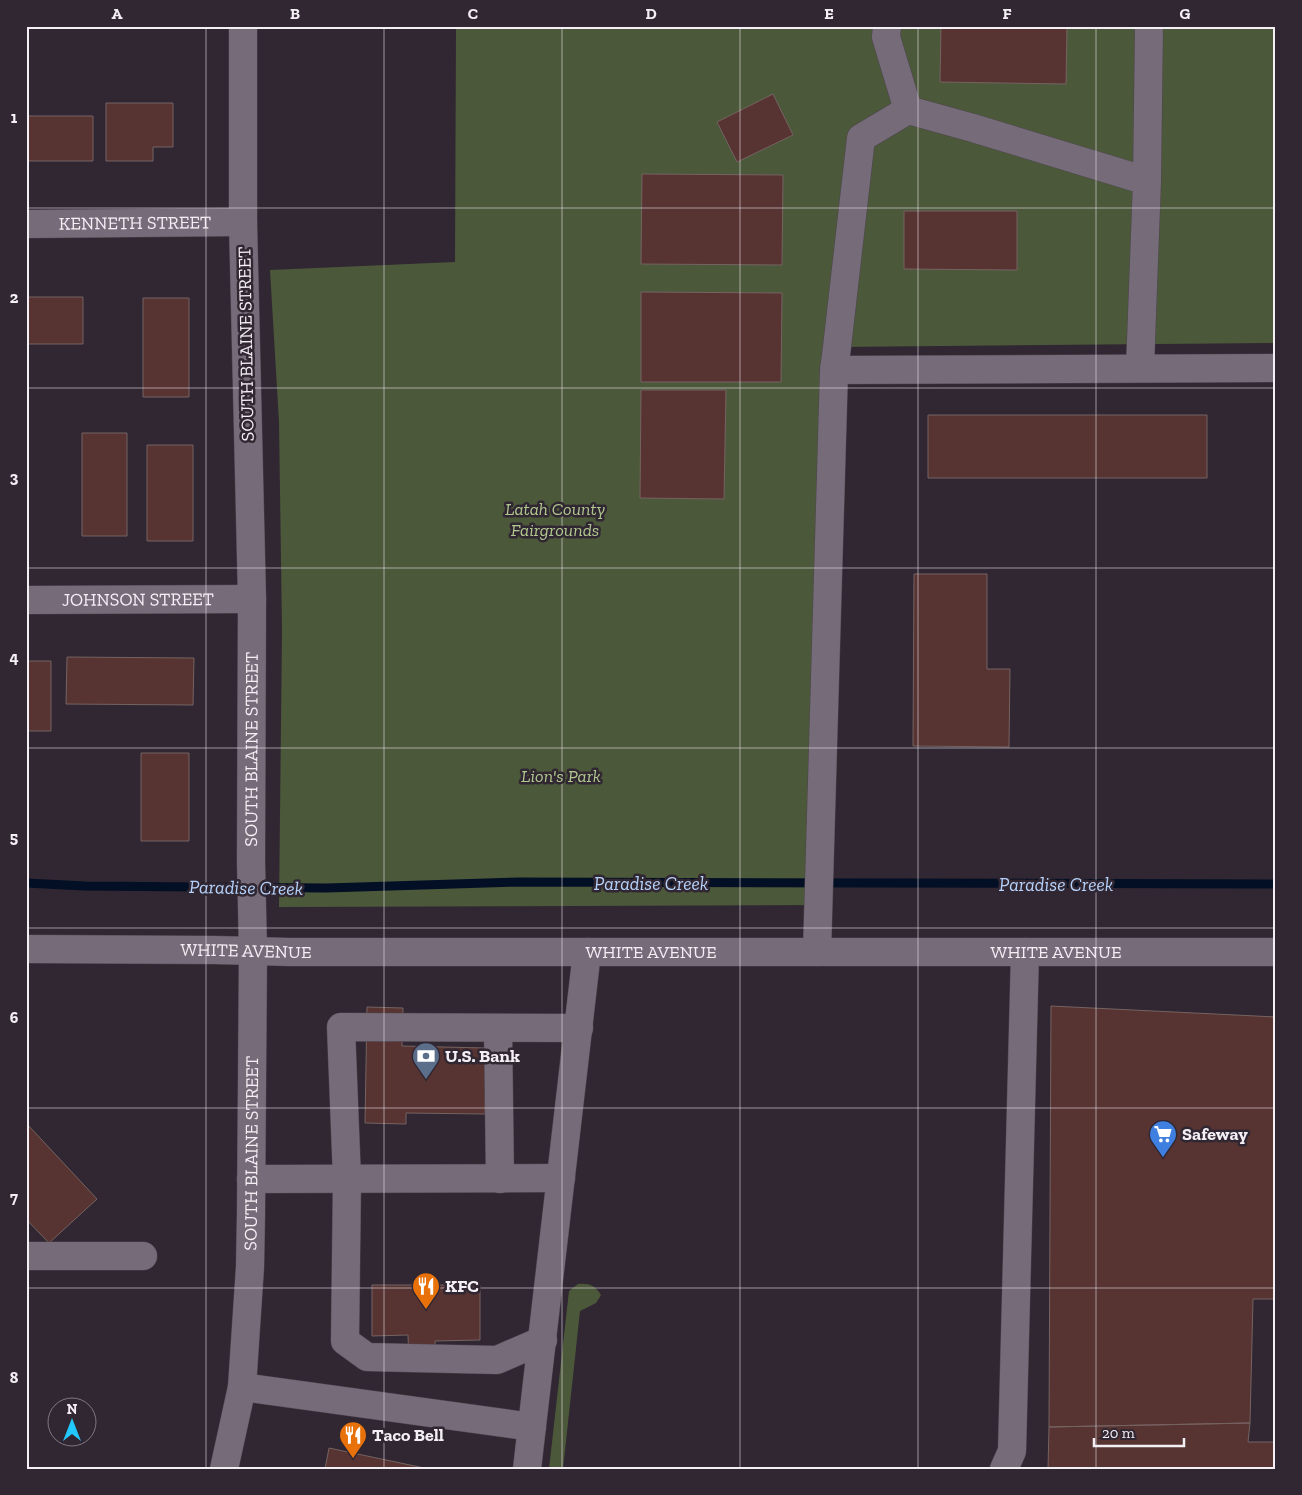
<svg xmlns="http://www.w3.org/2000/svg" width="1302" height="1495" font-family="'Zilla Slab',serif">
<rect width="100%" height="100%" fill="#302732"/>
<path fill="#4c583a" d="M 456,26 L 1276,26 L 1276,343 L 837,347 L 818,905 L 279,907 L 282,630 L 279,422 L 270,270 L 455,262 Z
M 578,1284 C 589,1283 595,1285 601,1295 L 596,1303 L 580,1311 L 563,1469 L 549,1469 L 569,1291 Z"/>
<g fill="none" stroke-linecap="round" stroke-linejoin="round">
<path stroke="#020f25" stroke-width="9" d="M 26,883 L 85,886 L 327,888 L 519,882 L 1276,884"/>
</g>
<path fill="#573432" stroke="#756362" d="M 941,26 L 1067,26 L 1066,84 L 940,82 Z
M 773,94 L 793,135 L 737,162 L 717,122 Z
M 106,103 L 173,103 L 173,147 L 153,147 L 153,161 L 106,161 Z
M 26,116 L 93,116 L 93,161 L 26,161 Z
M 642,174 L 783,175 L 782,265 L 641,264 Z
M 904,211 L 1017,211 L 1017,270 L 904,269 Z
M 641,292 L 782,293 L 781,382 L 641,382 Z
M 26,297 L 83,297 L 83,344 L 26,344 Z
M 143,298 L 189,298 L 189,397 L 143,397 Z
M 641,390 L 726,390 L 724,499 L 640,498 Z
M 928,415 L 1207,415 L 1207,478 L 928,478 Z
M 82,433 L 127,433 L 127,536 L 82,536 Z
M 147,445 L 193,445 L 193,541 L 147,541 Z
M 914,574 L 987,574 L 987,669 L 1010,669 L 1009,747 L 913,746 Z
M 67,657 L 194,658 L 193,705 L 66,704 Z
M 26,661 L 51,661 L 51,731 L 26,731 Z
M 141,753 L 189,753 L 189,841 L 141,841 Z
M 1051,1006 L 1276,1017 L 1276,1299 L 1253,1299 L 1250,1423 L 1049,1427 Z
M 367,1007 L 403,1008 L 402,1046 L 486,1048 L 485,1114 L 406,1113 L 406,1124 L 365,1123 Z
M 26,1123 L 97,1199 L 49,1243 L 26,1219 Z
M 372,1285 L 480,1285 L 480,1340 L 435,1341 L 435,1367 L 409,1367 L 408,1335 L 372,1336 Z
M 1250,1423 L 1248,1442 L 1276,1442 L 1276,1469 L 1048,1469 L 1049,1427 Z
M 329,1448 L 429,1469 L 325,1469 Z"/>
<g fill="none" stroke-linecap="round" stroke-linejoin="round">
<g stroke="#4d454f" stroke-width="29">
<g id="minor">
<path d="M 908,110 L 973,128 L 1147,181 L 1140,368"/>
<path d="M 1147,181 L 1149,26"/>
<path id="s1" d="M 26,224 L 243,222"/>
<path d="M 834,370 L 1276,368"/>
<path id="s2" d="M 26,600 L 252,599"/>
<path id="s3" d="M 26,949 L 214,950 L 289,952 L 1276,952"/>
<path d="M 817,952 L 834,370 L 837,347 L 861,138 L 908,110 L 886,37 L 887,26"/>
<path d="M 498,1028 L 500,1179"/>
<path d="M 251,1179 L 561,1178"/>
<path d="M 26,1256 L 143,1256"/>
<path d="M 543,1340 L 497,1360 L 367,1357 L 345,1341 L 347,1179 L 341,1027 L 579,1028"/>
<path d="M 242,1387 L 532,1427"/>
<path id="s4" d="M 224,1469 L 242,1387 L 250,1267 L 251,1214 L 253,951 L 251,862 L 252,599 L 243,222 L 243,26"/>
<path d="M 527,1469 L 587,952"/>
<path d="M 1004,1469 L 1012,1451 L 1025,952"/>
</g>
</g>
<use href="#minor" stroke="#766b78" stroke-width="28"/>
</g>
<path fill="none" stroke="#f4eef5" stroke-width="1" stroke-opacity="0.55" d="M 206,26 L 206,1469M 384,26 L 384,1469M 562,26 L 562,1469M 740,26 L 740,1469M 918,26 L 918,1469M 1096,26 L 1096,1469M 26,208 L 1276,208M 26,388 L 1276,388M 26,568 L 1276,568M 26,748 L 1276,748M 26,928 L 1276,928M 26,1108 L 1276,1108M 26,1288 L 1276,1288"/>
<defs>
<g id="bank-pin" transform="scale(1.4375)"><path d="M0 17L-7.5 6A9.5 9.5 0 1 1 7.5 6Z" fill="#5c6f8a" stroke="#302732"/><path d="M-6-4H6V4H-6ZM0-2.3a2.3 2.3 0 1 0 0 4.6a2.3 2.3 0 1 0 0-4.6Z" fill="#fff"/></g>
<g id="supermarket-pin" transform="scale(1.4375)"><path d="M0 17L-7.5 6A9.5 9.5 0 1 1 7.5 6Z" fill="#3f7fe0" stroke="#302732"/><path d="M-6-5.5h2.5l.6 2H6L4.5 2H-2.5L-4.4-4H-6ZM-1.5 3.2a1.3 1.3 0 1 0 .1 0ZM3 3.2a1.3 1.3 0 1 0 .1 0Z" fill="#fff"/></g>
<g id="restaurant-pin" transform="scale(1.4375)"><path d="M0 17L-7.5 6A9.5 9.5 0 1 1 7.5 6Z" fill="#e8710a" stroke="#302732"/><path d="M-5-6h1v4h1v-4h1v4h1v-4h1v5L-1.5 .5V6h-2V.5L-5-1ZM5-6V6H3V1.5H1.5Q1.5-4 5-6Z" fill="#fff"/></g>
</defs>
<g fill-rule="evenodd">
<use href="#bank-pin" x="426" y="1056"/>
<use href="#supermarket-pin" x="1163" y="1134"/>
<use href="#restaurant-pin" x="426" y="1286"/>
<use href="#restaurant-pin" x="353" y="1435"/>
</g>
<g text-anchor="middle" stroke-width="5" stroke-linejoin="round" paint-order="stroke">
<g font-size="18" fill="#f4eef5" stroke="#302732">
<text dy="6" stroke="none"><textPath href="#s1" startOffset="109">KENNETH STREET</textPath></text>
<text transform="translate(246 344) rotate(-91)" y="6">SOUTH BLAINE STREET</text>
<text dy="6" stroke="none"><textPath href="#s2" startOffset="112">JOHNSON STREET</textPath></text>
<text dy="6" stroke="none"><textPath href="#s4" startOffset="722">SOUTH BLAINE STREET</textPath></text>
<text dy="6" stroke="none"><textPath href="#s3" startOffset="220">WHITE AVENUE</textPath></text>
<text dy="6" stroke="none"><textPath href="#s3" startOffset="625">WHITE AVENUE</textPath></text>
<text dy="6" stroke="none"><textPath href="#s3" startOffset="1030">WHITE AVENUE</textPath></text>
<text dy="6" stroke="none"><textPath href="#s4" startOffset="318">SOUTH BLAINE STREET</textPath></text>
</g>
<g font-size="18" font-style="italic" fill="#b1c88f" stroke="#302732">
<text x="555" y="515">Latah County<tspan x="555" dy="21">Fairgrounds</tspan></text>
<text x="561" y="782">Lion's Park</text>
</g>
<g font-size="18" font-weight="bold" fill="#f4eef5" stroke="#302732" text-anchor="start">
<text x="445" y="1062">U.S. Bank</text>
<text x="1182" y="1140">Safeway</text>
<text x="445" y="1292">KFC</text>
<text x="372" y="1441">Taco Bell</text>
</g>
<g font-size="19" font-style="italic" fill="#b6d2fb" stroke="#302732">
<text x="651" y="890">Paradise Creek</text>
<text x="1056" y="891">Paradise Creek</text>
<text transform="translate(246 887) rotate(1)" y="7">Paradise Creek</text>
</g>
</g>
<rect width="1302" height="1495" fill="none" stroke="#302732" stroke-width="55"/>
<g transform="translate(72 1422)"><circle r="24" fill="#302732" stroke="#7e7780"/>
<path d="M0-4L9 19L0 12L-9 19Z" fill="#22c9fe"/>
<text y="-8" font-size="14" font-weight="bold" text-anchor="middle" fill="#f4eef5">N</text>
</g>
<path d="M1094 1438v8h90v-8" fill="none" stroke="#f4eef5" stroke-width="2.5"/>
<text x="1102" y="1438" font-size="15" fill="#f4eef5" stroke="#302732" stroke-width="4" paint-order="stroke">20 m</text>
<rect x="28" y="28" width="1246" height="1440" fill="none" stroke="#f4eef5" stroke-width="2"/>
<g font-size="16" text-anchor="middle" font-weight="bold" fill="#f4eef5">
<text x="117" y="19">A</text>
<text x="295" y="19">B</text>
<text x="473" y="19">C</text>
<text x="651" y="19">D</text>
<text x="829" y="19">E</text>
<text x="1007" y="19">F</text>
<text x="1185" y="19">G</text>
<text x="14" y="123">1</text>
<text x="14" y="303">2</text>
<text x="14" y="483">3</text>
<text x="14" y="663">4</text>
<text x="14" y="843">5</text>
<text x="14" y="1023">6</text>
<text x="14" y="1203">7</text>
<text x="14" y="1383">8</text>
</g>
</svg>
